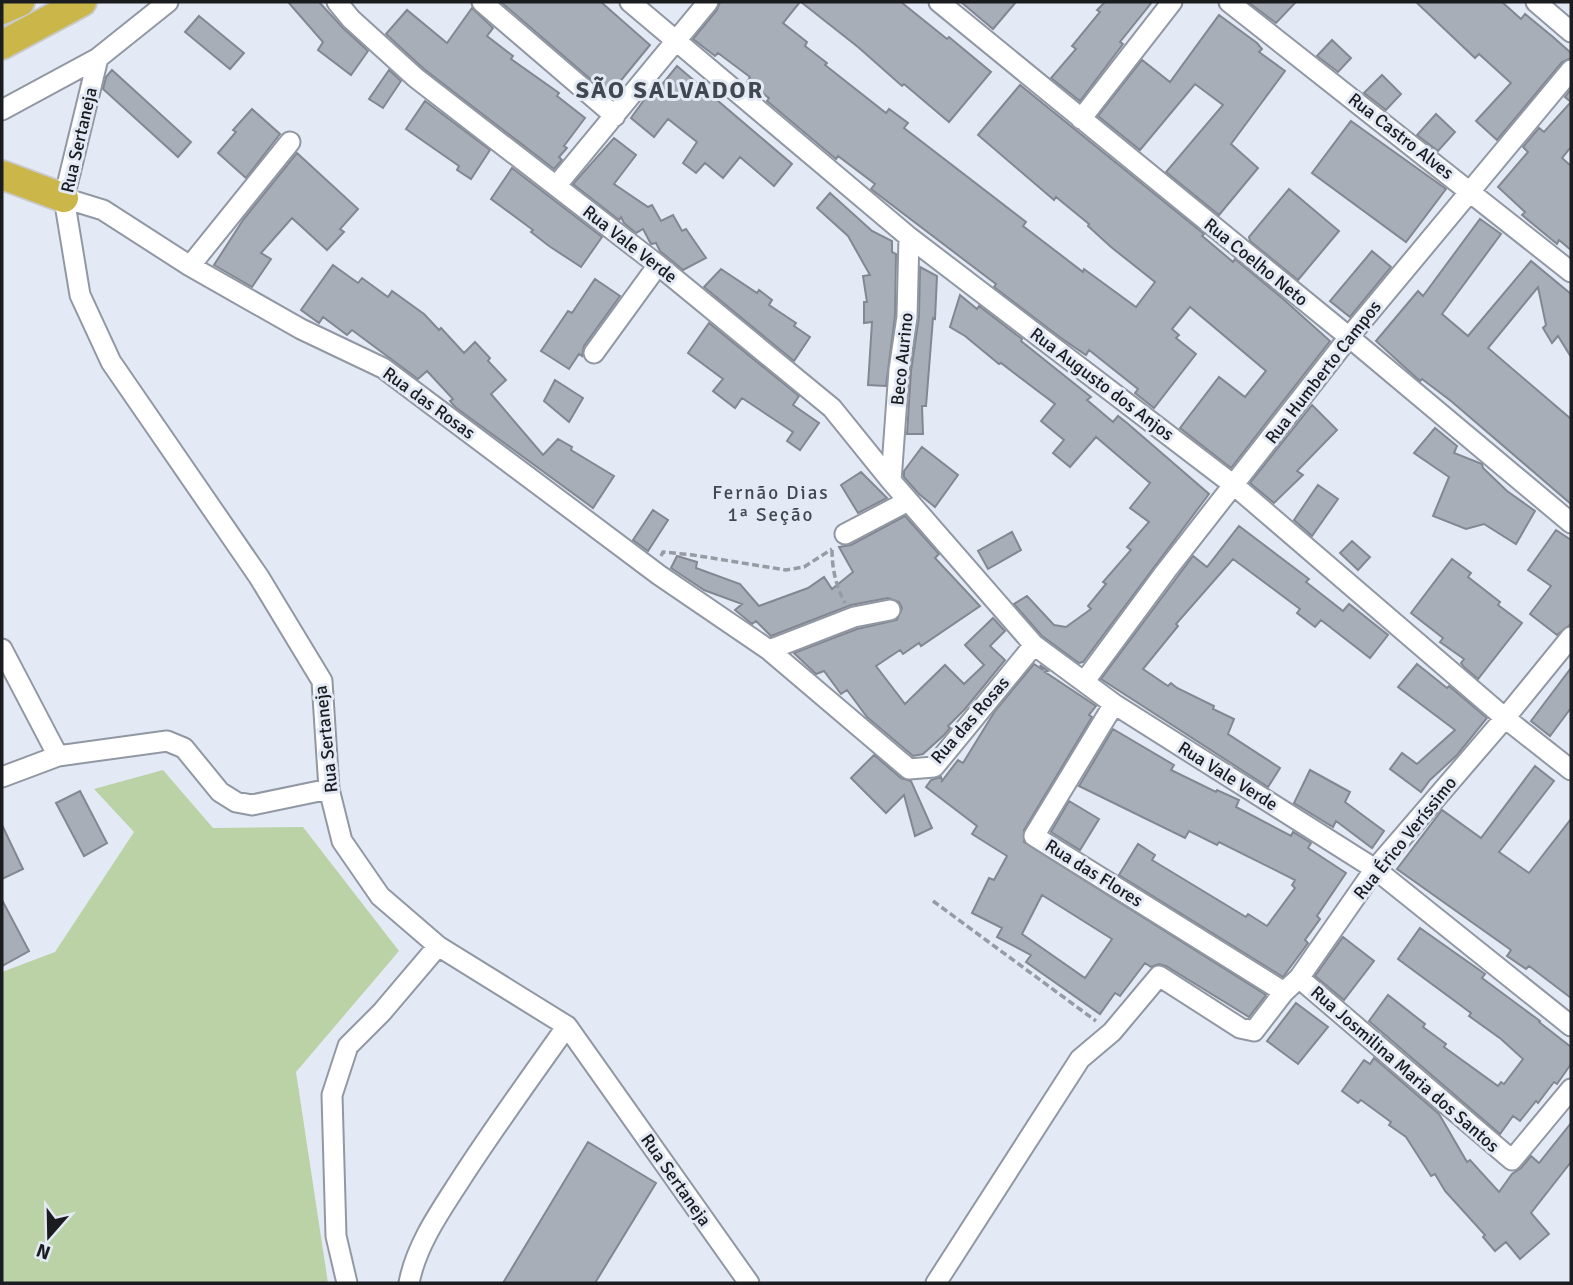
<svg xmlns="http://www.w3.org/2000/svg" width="1573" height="1285" font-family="Signika,sans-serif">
<rect width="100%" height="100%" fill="#e4eaf5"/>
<path fill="#bad2a5" d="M 163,770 L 213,828 L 303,827 L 399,951 L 296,1072 L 328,1283 L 2,1283 L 2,972 L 55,952 L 134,832 L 94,789 Z"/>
<path fill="#a8aeb8" stroke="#828791" stroke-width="2" fill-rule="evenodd" d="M 288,2 L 319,2 L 343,28 L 368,51 L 351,75 L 318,50 L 323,42 Z
M 501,2 L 601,2 L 650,45 L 609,95 Z
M 720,2 L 800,2 L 783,23 L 807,42 L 805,46 L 827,63 L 825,65 L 886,113 L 889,109 L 908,123 L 904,128 L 1026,222 L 1023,226 L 1083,272 L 1084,269 L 1136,307 L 1155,282 L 1111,247 L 1088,226 L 1089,224 L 1056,197 L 1054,200 L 978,135 L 1020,85 L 1204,234 L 1202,236 L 1207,240 L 1233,262 L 1235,259 L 1282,298 L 1330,341 L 1231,468 L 1180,428 L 1219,377 L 1245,397 L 1266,371 L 1190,307 L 1172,329 L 1179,335 L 1176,338 L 1196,354 L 1154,408 L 1135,393 L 1138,389 L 1089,350 L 1086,355 L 1061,338 L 994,287 L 996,284 L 988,278 L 871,189 L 875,184 L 838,156 L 836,159 L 767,101 L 769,98 L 747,82 L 750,77 L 718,53 L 715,56 L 693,39 L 717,10 Z
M 801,2 L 901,2 L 947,39 L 949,37 L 991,72 L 949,122 L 904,84 L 902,86 L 858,47 Z
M 961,2 L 1016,2 L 993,29 Z
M 1105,2 L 1152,2 L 1120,42 L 1123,44 L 1080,101 L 1051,78 L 1076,49 L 1072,46 L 1100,12 L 1097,10 Z
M 1248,2 L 1296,2 L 1276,23 Z
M 1416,2 L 1502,2 L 1521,19 L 1525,14 L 1553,37 L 1571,53 L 1571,58 L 1562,62 L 1497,140 L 1476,121 L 1511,83 L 1479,54 L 1475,58 Z
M 472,8 L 493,28 L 487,36 L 513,56 L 511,59 L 559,93 L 557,96 L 585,118 L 564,146 L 567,148 L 559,157 L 562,160 L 554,169 L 424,69 L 386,34 L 407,10 L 447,43 Z
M 1219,15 L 1257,43 L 1262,49 L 1259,52 L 1285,71 L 1231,144 L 1258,168 L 1219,215 L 1166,172 L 1223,105 L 1195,84 L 1140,150 L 1098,116 L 1142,60 L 1170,82 Z
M 199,16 L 244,53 L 230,69 L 185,32 Z
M 1332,40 L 1351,58 L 1338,72 L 1317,56 Z
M 677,66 L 792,164 L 774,186 L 740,157 L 723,178 L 705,163 L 696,173 L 683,163 L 697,142 L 668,119 L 654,137 L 631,118 L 652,89 L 656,92 Z
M 112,70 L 191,142 L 178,157 L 103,89 L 106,77 Z
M 389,70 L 401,81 L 383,108 L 369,99 Z
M 1382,75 L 1401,94 L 1386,110 L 1364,93 Z
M 1571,89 L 1571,147 L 1562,158 L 1571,166 L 1571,250 L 1559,240 L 1557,244 L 1522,215 L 1525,212 L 1498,187 L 1528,152 L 1523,147 L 1539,128 L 1544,132 L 1571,102 L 1565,97 Z
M 425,101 L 490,150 L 471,179 L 457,170 L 459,166 L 406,129 Z
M 252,109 L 280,134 L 246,178 L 218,153 L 236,132 L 233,130 Z
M 1436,114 L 1455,132 L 1438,151 L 1417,135 Z
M 1351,121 L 1446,189 L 1406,242 L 1312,173 Z
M 614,138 L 636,155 L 614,184 L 648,207 L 652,205 L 661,221 L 673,215 L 682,231 L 686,229 L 706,258 L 683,270 L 660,251 L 656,243 L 651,244 L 643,229 L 636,233 L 624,223 L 621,217 L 619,220 L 573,184 Z
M 297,153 L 358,209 L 340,229 L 344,232 L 327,250 L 292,218 L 261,253 L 271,259 L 252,287 L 214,265 L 243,220 Z
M 512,168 L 602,237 L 581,267 L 549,246 L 531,232 L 533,230 L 491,199 Z
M 1289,189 L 1339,231 L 1298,280 L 1250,241 L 1249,237 Z
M 830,193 L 872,231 L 892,241 L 892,252 L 896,254 L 895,316 L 886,386 L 868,385 L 872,322 L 864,323 L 864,302 L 867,302 L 863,276 L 870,275 L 848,236 L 817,208 Z
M 1480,219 L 1501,234 L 1442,314 L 1468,336 L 1531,261 L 1571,294 L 1571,357 L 1558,336 L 1552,343 L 1543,328 L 1546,325 L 1538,287 L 1488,348 L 1571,419 L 1571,504 L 1451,401 L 1422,379 L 1420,381 L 1376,341 L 1418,291 L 1423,296 Z
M 1372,251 L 1391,267 L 1350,317 L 1330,301 Z
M 333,265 L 358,283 L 362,278 L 388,297 L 392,291 L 424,314 L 439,330 L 441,328 L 464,353 L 475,342 L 490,358 L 488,361 L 506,380 L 491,394 L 543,455 L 558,439 L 572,447 L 571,450 L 614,476 L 593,508 L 455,407 L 450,401 L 453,399 L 427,371 L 418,379 L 352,330 L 347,335 L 323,317 L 319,323 L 301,310 Z
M 920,267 L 937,276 L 935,319 L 933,318 L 926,406 L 922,406 L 923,434 L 907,434 L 911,371 L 919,317 Z
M 721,269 L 757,293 L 759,290 L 772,300 L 769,305 L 796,323 L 794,326 L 810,337 L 794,361 L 704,287 Z
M 595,279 L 620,296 L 584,346 L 582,356 L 579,354 L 569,369 L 541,351 L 568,311 L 572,313 Z
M 960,295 L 977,309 L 979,306 L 1022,339 L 1021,341 L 1091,397 L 1087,400 L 1113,422 L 1118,416 L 1127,423 L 1209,494 L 1083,662 L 1079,663 L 1042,636 L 1014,604 L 1027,596 L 1054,625 L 1066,627 L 1091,609 L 1088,606 L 1106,584 L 1103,582 L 1131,550 L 1127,547 L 1149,522 L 1130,508 L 1150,483 L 1096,437 L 1070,467 L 1053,453 L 1064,440 L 1041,421 L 1055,404 L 1001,363 L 999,364 L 965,336 L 950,327 Z
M 709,323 L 799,396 L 793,405 L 819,423 L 800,450 L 787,441 L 793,432 L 742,398 L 735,408 L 713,391 L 723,379 L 688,353 Z
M 555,380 L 583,398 L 569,422 L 544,401 Z
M 1312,405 L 1337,430 L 1297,471 L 1303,475 L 1274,503 L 1250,483 Z
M 1435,428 L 1457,446 L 1454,453 L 1482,464 L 1483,468 L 1507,491 L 1535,511 L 1516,544 L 1484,524 L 1466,529 L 1433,516 L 1449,477 L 1414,453 Z
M 922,447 L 958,475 L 935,507 L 919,494 L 904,477 L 904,471 Z
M 861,472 L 887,498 L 858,513 L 841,485 Z
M 1318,485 L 1338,499 L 1312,536 L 1294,520 Z
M 653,510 L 668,520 L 648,551 L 633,540 Z
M 905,516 L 939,554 L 935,558 L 980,606 L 921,646 L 919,643 L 903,654 L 900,650 L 876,666 L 905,704 L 945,665 L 964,684 L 984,665 L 965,645 L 993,618 L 1005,631 L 990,646 L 1005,660 L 965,709 L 948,726 L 950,728 L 944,735 L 923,754 L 913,756 L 867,717 L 847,690 L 841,694 L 824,671 L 816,674 L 794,653 L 857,629 L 897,620 L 902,608 L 899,602 L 888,598 L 851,605 L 771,636 L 756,621 L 752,624 L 735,610 L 742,604 L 704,590 L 671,568 L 677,556 L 697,562 L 696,568 L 740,584 L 759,606 L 808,588 L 824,577 L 832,589 L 853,572 L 839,547 L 851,545 Z
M 1239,526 L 1309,579 L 1306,582 L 1343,611 L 1349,604 L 1388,635 L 1370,658 L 1321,620 L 1315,627 L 1297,613 L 1300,609 L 1233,559 L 1176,624 L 1178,626 L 1143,669 L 1168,686 L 1171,683 L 1177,688 L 1214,706 L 1213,709 L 1234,719 L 1228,734 L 1280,768 L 1268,787 L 1101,679 L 1193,556 L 1207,567 Z
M 1556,530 L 1571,540 L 1571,624 L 1557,635 L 1530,614 L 1551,586 L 1528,570 Z
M 1012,532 L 1021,550 L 988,569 L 978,551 Z
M 1352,541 L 1370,557 L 1358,570 L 1340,553 Z
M 1452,559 L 1471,573 L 1468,577 L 1500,602 L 1498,605 L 1522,623 L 1478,679 L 1464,667 L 1461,663 L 1464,659 L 1440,642 L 1443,638 L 1411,613 Z
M 1034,664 L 1043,670 L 1040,665 L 1048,671 L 1045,672 L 1096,706 L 1089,715 L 1092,717 L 1024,830 L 1024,842 L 1266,995 L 1249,1017 L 1166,966 L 1159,964 L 1151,967 L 1145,963 L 1120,996 L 1115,993 L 1100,1014 L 1026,962 L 1031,955 L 997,937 L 1002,928 L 972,913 L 989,878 L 994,880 L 1007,856 L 972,834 L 977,826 L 926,787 L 931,780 L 941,777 L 942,781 L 958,760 L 963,763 L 995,711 ZM 1042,895 L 1112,939 L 1085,978 L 1022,934 Z
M 1417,664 L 1447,688 L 1449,686 L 1487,718 L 1457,755 L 1430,780 L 1421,792 L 1390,769 L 1402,753 L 1417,764 L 1455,730 L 1398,687 Z
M 1571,668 L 1571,708 L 1550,736 L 1531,721 Z
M 1113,729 L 1174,765 L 1171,770 L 1216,792 L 1217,790 L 1239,800 L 1236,807 L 1291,836 L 1293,832 L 1311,843 L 1308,848 L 1346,873 L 1317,916 L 1320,919 L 1305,940 L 1308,943 L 1283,977 L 1119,875 L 1138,844 L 1155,855 L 1152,860 L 1246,917 L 1248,914 L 1267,926 L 1295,888 L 1292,885 L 1295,880 L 1219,842 L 1217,845 L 1189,831 L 1185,838 L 1079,786 Z
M 874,755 L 901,778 L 911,781 L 932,828 L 915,836 L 904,795 L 886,813 L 851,778 Z
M 1535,766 L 1554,781 L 1499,852 L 1529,873 L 1571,819 L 1571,998 L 1529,966 L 1526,969 L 1507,956 L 1511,950 L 1397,869 L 1442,810 L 1481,838 Z
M 1310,770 L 1350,792 L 1345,802 L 1384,831 L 1372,848 L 1336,821 L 1333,827 L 1294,803 Z
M 80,791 L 107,843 L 84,856 L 56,803 Z
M 1069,801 L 1099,819 L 1080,850 L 1051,832 Z
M 2,825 L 23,869 L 2,879 Z
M 2,900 L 29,951 L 2,966 Z
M 1420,928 L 1485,974 L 1482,978 L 1540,1021 L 1539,1022 L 1571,1047 L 1571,1064 L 1557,1084 L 1554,1082 L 1538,1103 L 1536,1101 L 1520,1121 L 1513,1116 L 1500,1134 L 1369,1021 L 1388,995 L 1425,1024 L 1423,1027 L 1446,1044 L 1444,1047 L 1498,1086 L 1501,1082 L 1504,1084 L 1523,1059 L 1501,1039 L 1469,1016 L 1471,1013 L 1398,959 Z
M 1343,937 L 1374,961 L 1344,1000 L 1315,976 Z
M 1296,1003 L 1328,1027 L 1298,1064 L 1267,1041 Z
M 1374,1058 L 1439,1114 L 1467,1162 L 1470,1160 L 1499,1192 L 1512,1174 L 1521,1168 L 1531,1156 L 1539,1163 L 1571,1123 L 1571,1162 L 1531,1213 L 1549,1234 L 1520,1259 L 1506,1242 L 1495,1251 L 1483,1237 L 1485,1235 L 1445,1191 L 1435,1174 L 1431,1176 L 1406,1137 L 1389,1125 L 1391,1122 L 1361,1100 L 1358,1103 L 1342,1091 L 1364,1060 L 1370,1064 Z
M 588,1142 L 656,1183 L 595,1283 L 503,1283 Z"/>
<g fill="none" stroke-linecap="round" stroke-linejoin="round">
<g stroke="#9298a3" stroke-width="23">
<path id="minor" d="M 337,2 L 351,19 L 416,78 L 658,265 L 832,408 L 891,481 L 1034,645 L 1114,704 L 1375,869 L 1571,1026
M 482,2 L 615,116
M 630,2 L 909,237 L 1235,486 L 1505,718 L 1571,770
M 939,2 L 1349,337 L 1571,523
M 1229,2 L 1571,272
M 1536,2 L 1571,32
M 98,58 L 64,198 L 80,295 L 111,362 L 259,577 L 322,681 L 329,789 L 342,841 L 380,896 L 438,946 L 567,1026 L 749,1283
M 2,110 L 98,58 L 168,2
M 1081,119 L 1172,2
M 556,186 L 708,2
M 64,198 L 103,210 L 190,266 L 301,329 L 383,368 L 659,575 L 769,650 L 909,769 L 934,767 L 1034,645
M 190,266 L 290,142
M 594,353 L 658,265
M 891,481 L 899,370 L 907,317 L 909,237
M 845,534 L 908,501
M 2,649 L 58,756
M 769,650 L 854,617 L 890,610
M 1084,682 L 1166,571 L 1349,337 L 1571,70
M 1114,704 L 1034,836 L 1284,992
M 2,777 L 58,756 L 167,741 L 184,748 L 220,792 L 236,802 L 252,805 L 329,789
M 1299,978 L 1512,1160 L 1571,1089
M 347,1283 L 336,1236 L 332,1095 L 348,1046 L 382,1012 L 438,946
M 409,1283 C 416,1246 439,1213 459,1182 C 493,1129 531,1077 567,1026
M 936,1283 L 1080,1059 L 1112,1032 L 1159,976 L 1240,1028 L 1254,1031 L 1284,992 L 1299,978 L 1375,869 L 1505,718 L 1571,637"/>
</g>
<g stroke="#c8c9c9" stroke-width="32">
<path id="highway" d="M 2,10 L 20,2
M 2,45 L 82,2
M 2,175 L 64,198"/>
</g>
<path stroke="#979ba3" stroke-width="3.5" stroke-dasharray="7 3.5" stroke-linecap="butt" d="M 832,550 C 832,568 836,587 845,603
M 661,556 L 663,552 L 693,555 L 786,570 L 804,567 L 832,549
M 933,901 L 1096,1021"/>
<use href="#minor" stroke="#fff" stroke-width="19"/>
<use href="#highway" stroke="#cbb649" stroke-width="28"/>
</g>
<g text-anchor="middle" stroke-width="6" stroke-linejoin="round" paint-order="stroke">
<g font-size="18" fill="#1a1c20" stroke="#e4eaf5">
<text transform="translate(1401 136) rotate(38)" y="6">Rua Castro Alves</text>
<text transform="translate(79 140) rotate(-77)" y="6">Rua Sertaneja</text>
<text transform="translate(630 244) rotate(38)" y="6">Rua Vale Verde</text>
<text transform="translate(1256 262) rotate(39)" y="6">Rua Coelho Neto</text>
<text transform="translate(902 359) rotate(-84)" y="6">Beco Aurino</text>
<text transform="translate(1323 372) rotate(-52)" y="6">Rua Humberto Campos</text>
<text transform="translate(1102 384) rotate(37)" y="6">Rua Augusto dos Anjos</text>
<text transform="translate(429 403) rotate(36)" y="6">Rua das Rosas</text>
<text transform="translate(970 720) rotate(-49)" y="6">Rua das Rosas</text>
<text transform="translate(326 739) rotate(-96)" y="6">Rua Sertaneja</text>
<text transform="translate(1228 776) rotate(32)" y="6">Rua Vale Verde</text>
<text transform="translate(1405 838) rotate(-51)" y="6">Rua Érico Veríssimo</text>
<text transform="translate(1094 873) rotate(32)" y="6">Rua das Flores</text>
<text transform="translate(1405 1069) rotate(41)" y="6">Rua Josmilina Maria dos Santos</text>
<text transform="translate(676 1180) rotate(55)" y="6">Rua Sertaneja</text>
</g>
<g font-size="19" letter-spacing="2" fill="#424750" stroke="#e4eaf5">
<text x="771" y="499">Fernão Dias<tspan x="771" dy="22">1ª Seção</tspan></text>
</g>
<g font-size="24" font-weight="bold" letter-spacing="2" fill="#424750" stroke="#e4eaf5">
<text x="670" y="98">SÃO SALVADOR</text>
</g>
</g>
<rect width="1573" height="1285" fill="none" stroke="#1a1c20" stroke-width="7"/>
<g transform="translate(49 1236) rotate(200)" stroke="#e4eaf5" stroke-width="5" paint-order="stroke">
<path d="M0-5L12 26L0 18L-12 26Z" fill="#1a1c20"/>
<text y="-10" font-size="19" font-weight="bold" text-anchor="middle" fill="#1a1c20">N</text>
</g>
</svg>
